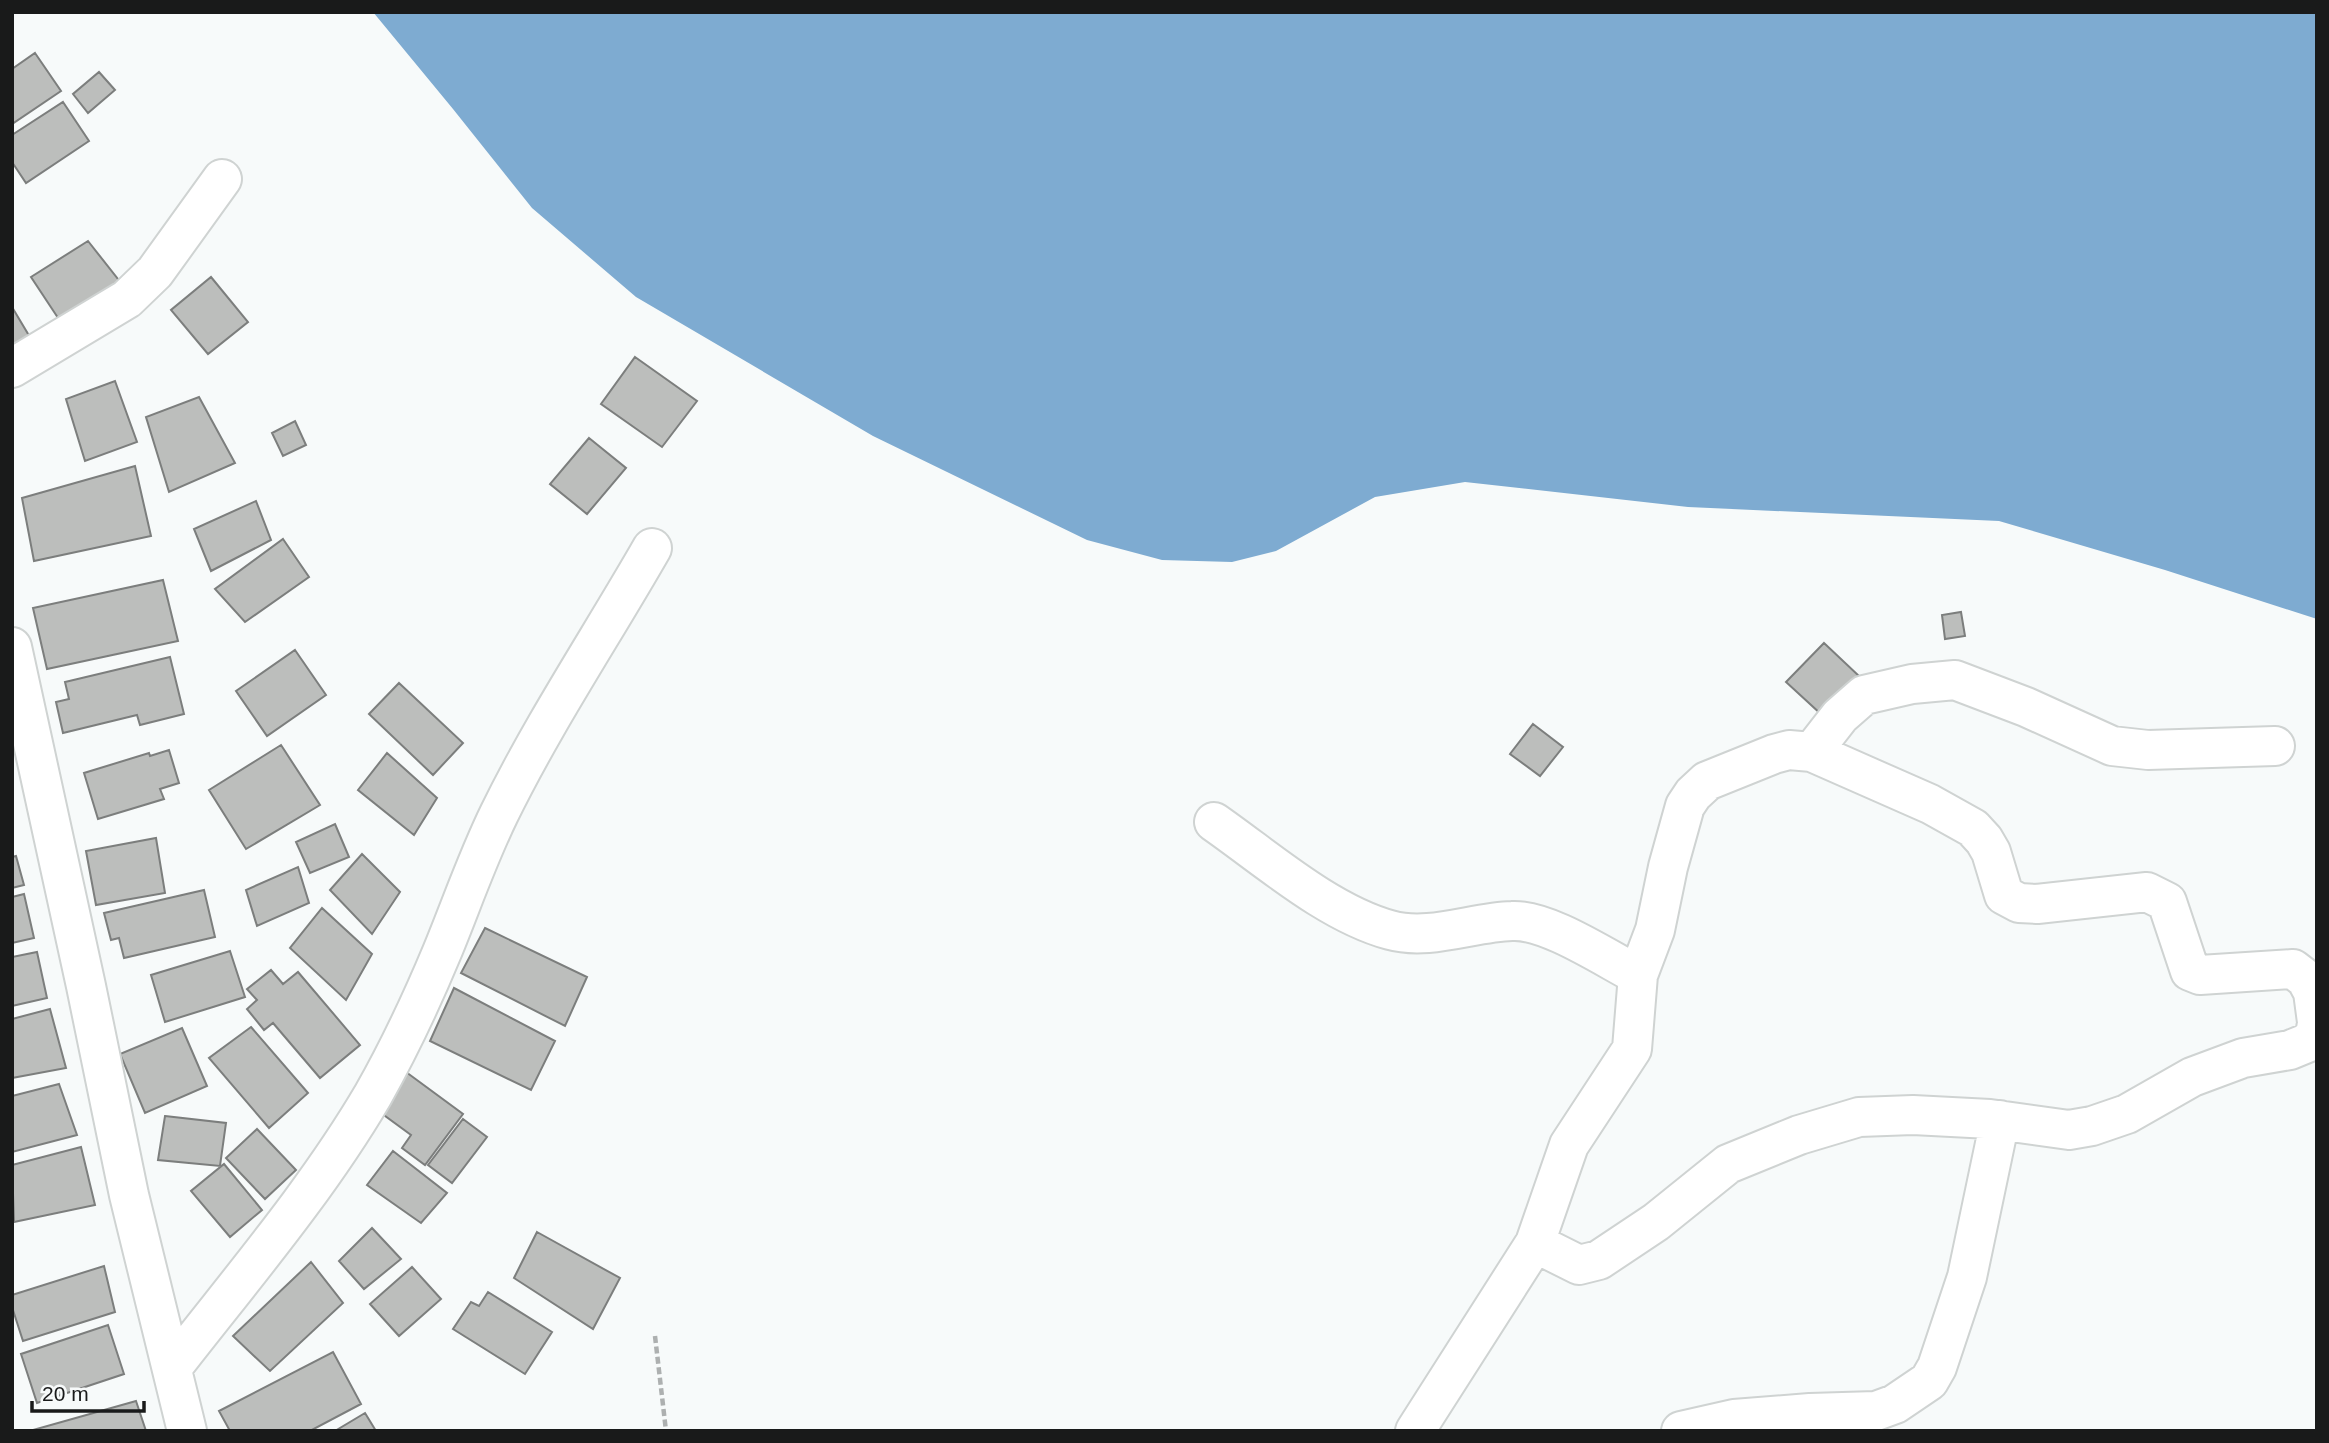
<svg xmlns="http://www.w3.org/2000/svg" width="2329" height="1443" font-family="Helvetica,sans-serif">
<rect width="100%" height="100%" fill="#f7fafa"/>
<path fill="#7eabd1" d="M 373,12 L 2317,12 L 2317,619 L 2165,570 L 1999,521 L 1688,507 L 1465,482 L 1375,497 L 1276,551 L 1232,562 L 1162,560 L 1087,540 L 873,436 L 636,297 L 532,208 L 453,109 Z"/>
<path fill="#bcbebc" stroke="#7c7e7d" stroke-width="2" d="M 35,53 L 61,91 L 12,124 L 12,69 Z
M 99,72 L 115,90 L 88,113 L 73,94 Z
M 63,102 L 89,141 L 26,183 L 12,162 L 12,135 Z
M 88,241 L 125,288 L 64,327 L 31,277 Z
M 211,277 L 248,322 L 208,354 L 171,310 Z
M 12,307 L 37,349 L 12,364 Z
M 635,357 L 697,401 L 662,447 L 601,404 Z
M 115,381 L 137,442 L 85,461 L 66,399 Z
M 199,397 L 235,463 L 169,492 L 146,417 Z
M 295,421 L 306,445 L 283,456 L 272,433 Z
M 589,438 L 626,468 L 587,514 L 550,484 Z
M 135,466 L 151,536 L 34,561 L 22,498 Z
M 256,501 L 271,540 L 211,571 L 194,529 Z
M 283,539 L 309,577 L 245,622 L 215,589 Z
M 163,580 L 178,641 L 47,669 L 33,608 Z
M 1961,612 L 1965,636 L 1945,639 L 1942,615 Z
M 1824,643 L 1859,676 L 1822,715 L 1786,682 Z
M 295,650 L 326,695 L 267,736 L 236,691 Z
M 170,657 L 184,714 L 140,725 L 137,715 L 63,733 L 56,702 L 69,699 L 65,682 Z
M 399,683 L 463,743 L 433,775 L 369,714 Z
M 1533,724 L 1563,747 L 1540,776 L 1510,754 Z
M 281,745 L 320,805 L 246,849 L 209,790 Z
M 169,750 L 179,783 L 160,789 L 164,799 L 98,819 L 84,773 L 149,753 L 150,756 Z
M 387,753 L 437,798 L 414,835 L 358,790 Z
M 335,824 L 349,857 L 310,873 L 296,842 Z
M 156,838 L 165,893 L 96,905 L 86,851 Z
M 362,854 L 400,892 L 372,934 L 330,890 Z
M 16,856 L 24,885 L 12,888 L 12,857 Z
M 298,867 L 309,903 L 257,926 L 246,890 Z
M 204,890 L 215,937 L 124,958 L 119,938 L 111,940 L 104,913 Z
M 24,894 L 34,938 L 12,943 L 12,897 Z
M 322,908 L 372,954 L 346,1000 L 290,948 Z
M 485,928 L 587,977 L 565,1026 L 461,973 Z
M 230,951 L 245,997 L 165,1022 L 151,975 Z
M 37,952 L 47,998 L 12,1006 L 12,957 Z
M 271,970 L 283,984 L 298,972 L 360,1045 L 320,1078 L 273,1023 L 264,1030 L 247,1009 L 257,1000 L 247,989 Z
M 454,988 L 555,1041 L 531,1090 L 430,1041 Z
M 50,1009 L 66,1068 L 12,1078 L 12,1019 Z
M 251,1027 L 308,1093 L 269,1128 L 209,1058 Z
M 182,1028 L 207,1086 L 145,1113 L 120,1054 Z
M 406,1072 L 463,1114 L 425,1165 L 402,1148 L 411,1135 L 377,1110 Z
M 59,1084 L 77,1135 L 12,1152 L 12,1096 Z
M 165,1116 L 226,1123 L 220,1166 L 158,1160 Z
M 463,1119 L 487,1137 L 452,1183 L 428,1165 Z
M 257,1129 L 296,1170 L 265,1199 L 226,1158 Z
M 81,1147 L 95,1205 L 14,1222 L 12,1165 Z
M 393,1151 L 447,1193 L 421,1223 L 367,1185 Z
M 224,1164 L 262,1210 L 230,1237 L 191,1191 Z
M 372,1228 L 401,1259 L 364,1289 L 339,1261 Z
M 537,1232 L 620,1278 L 593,1329 L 514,1278 Z
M 311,1262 L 343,1303 L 270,1371 L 233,1336 Z
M 104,1266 L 115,1312 L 23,1341 L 12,1307 L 12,1295 Z
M 412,1267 L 441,1299 L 399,1336 L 370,1304 Z
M 488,1292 L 552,1332 L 525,1374 L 453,1329 L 471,1302 L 479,1306 Z
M 108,1325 L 124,1374 L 37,1403 L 21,1354 Z
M 333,1352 L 361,1404 L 310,1431 L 230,1431 L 219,1411 Z
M 136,1401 L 146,1431 L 33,1431 L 33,1430 Z
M 365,1413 L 376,1431 L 335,1431 Z"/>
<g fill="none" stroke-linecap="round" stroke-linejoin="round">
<g stroke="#cfd3d2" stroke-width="42">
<path id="street" d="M 12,368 L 127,299 L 155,272 L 222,179
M 12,647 L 86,986 L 129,1195 L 187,1431
M 1812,752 L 1840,716 L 1864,695 L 1912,684 L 1955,680 L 2026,707 L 2112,746 L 2148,750 L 2275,746
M 1214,822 C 1267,859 1328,913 1390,930 C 1429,941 1473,922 1512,921 C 1547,919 1605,958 1638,975
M 1535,1243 L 1579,1265 L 1599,1260 L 1656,1222 L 1728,1164 L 1799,1135 L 1859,1117 L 1913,1115 L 1990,1119 L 2069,1130 L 2092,1126 L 2127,1114 L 2192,1077 L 2243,1058 L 2290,1050 L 2307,1043 L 2315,1035 L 2317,1023
M 172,1368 C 241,1279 316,1192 373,1095 C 399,1049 422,1000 442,952 C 461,906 477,859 499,814 C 544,722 601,637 652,548
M 1415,1431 L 1535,1243 L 1569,1145 L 1632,1049 L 1638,975 L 1655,930 L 1668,867 L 1685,806 L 1693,794 L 1707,781 L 1774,754 L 1789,750 L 1812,752 L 1930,804 L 1973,828 L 1984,840 L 1991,852 L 2004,895 L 2019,903 L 2037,904 L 2147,892 L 2167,902 L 2190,971 L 2200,975 L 2293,969 L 2306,979 L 2313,992 L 2317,1022
M 1681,1431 L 1734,1419 L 1810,1413 L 1876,1411 L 1895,1404 L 1929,1381 L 1937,1367 L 1967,1277 L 2000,1120"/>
</g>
<path stroke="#adb0b0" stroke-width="4.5" stroke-dasharray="7 3.5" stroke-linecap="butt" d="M 655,1336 L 666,1431"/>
<use href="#street" stroke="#fff" stroke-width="38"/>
</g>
<rect width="2329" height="1443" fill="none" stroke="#191a1a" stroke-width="28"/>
<path d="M32 1401v10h112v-10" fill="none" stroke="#191a1a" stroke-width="3.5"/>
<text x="42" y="1401" font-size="21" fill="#191a1a" stroke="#f7fafa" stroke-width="5" paint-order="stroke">20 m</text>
</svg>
